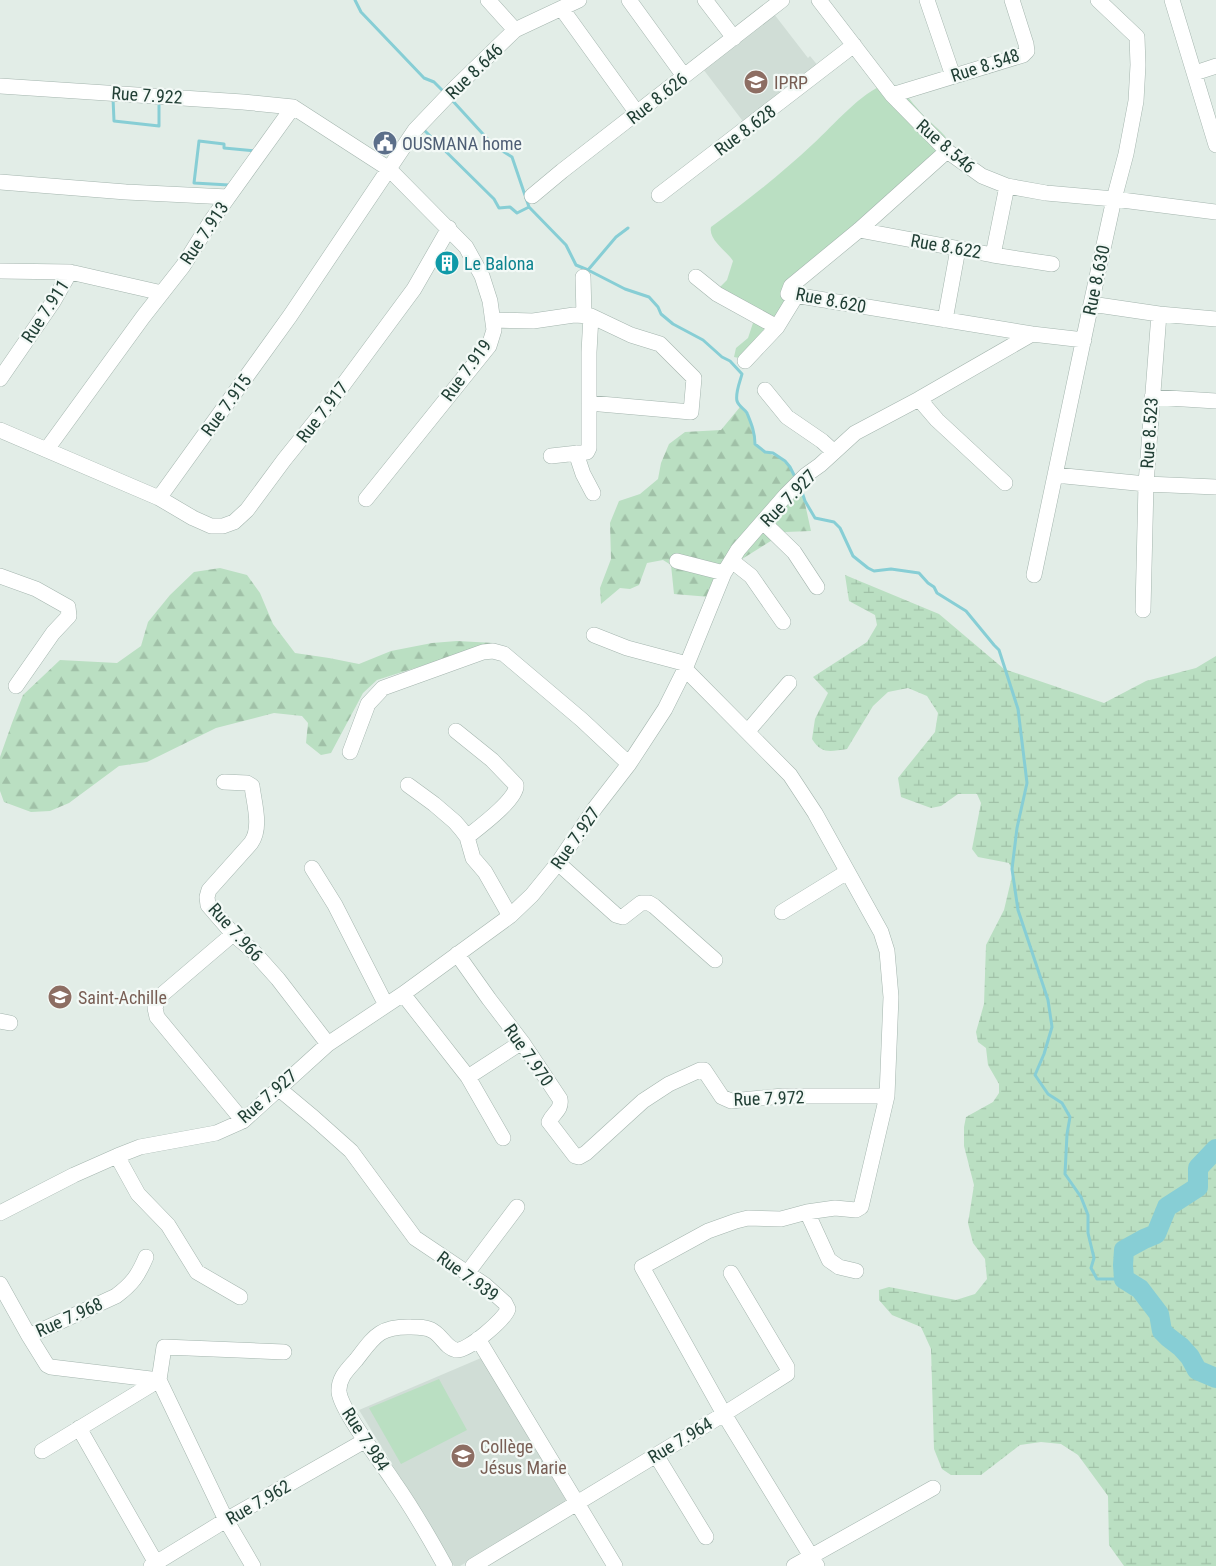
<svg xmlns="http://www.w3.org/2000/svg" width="1216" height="1566" viewBox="0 0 1216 1566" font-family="'Roboto Condensed',sans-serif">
<defs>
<pattern id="forest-firs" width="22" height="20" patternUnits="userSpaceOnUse" patternTransform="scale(1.25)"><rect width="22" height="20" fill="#badfc2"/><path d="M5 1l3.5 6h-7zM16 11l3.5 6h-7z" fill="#a0c0a7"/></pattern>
<pattern id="wetland-marsh" width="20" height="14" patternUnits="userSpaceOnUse" patternTransform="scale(1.25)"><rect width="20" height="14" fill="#badfc2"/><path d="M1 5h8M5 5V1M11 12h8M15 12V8" fill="none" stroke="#a0c0a7"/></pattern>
</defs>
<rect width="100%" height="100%" fill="#e2ede7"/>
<!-- built -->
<path fill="#d0ddd6" d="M774,14l34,44 2,-2 9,11 -74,57 -42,-55z
M481,1358l86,144 -107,64h-6l-95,-156z"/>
<!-- grass -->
<path fill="#badfc2" d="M887,83c15,2 21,15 30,25 8,10 19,18 28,28l2,4 -4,14 -123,107 -76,98 -10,-2 2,-9 12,-10 6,-18 -35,-28 1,-5 7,-7 6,-19c-6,-10 -25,-21 -22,-34 36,-26 70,-53 102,-83 22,-20 46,-50 74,-61z
M439,1379l28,51 -66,34 -32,-56z"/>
<!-- forest -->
<path fill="url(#forest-firs)" d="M740,407c10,8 15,24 15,37l10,8 13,5 12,10 12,23 9,41 -26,1 -43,27 -32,38 -36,-3 -3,-29 -8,-5 -16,3 -8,22 -9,4 -10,-1 -19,16 -1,-16 11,-29 -1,-36 9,-22 21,-7 18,-15 3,-16 8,-19 16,-12 36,-2z
M220,568l27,7 13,18 13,31 22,29 34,5 30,6 32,-13 41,-8 25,-2 37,2 -117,37 -14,13 -32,60 -10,2 -15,-12 2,-20 -6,-7 -28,-3 -58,15 -69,34 -28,4 -50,37 -19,8 -19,1 -27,-10 -4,-11v-34l12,-34 11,-28 37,-35 57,3 24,-17 7,-24 22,-27 24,-23z"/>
<!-- wetland -->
<path fill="url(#wetland-marsh)" d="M845,575l94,39 65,55 100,34 42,-22 50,-13 20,-12v910h-92l-15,-21 -1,-49 -30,-41 -17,-11 -20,-2 -21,3 -39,30h-30l-9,-6 -8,-20 -3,-100 -10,-22 -29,-12 -13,-15v-10l10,-3 67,13 19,-6 12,-15 -2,-20 -12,-16 -5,-20 6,-38 -10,-39v-19l2,-10 27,-15 6,-9v-9l-11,-19 -2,-17 -8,-6 -2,-10 8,-28 2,-59 18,-35 9,-38 -4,-9 -31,-6 -6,-8 9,-46 -4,-9h-19l-17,12 -10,2 -30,-11 -3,-19 37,-46 3,-19 -11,-17 -19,-8 -20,4 -15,14 -26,43c-16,2 -25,6 -35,-10l3,-20 13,-26 -15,-16 54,-35 10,-17 -2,-10 -26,-14z"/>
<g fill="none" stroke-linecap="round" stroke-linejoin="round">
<!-- stream -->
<path stroke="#87ced5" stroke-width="3" d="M355,0l6,12 63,66 10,4 11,11
M113,98l46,3v25l-45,-5z
M451,99l42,46 19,12 17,50 37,38 10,20 12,5 37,19 24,8 9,10 3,7 12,10 30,16 19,17 8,4 12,13c-2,8 -7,19 -5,27 2,6 8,8 10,12 4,10 8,19 8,31l10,8 8,1 12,8 5,6 6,12
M423,129l71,70 5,9 11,-1 7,6 12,-6
M199,141l25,3v4l32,3 -6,9 -21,25 -35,-2z
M588,270l28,-33 12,-9
M800,486l5,15 10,17 19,4 6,6 13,28 15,12 6,3 17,-2 28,4 9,10 6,4 3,6 29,18 28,34 5,5 19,59 9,74 -10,45 -5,41 6,41 30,90 4,27 -8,27 -9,21 13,19 14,9 8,14 -3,17 -2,40 16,23 7,18v18l6,25 -3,10 6,11h27"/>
<!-- river -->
<path stroke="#87ced5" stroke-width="20" d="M1216,1149l-18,19v19l-31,20 -11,27 -12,5 -20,11 -1,15 1,14 16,10 19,25 3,17 6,6 13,10 9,10 7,13 19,8"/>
<defs>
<path id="minor" d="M488,0l27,30
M629,0l55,76
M705,0l29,38
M819,0l73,95 55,56 35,25 25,10 39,7 68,6 102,13
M927,0l26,76
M1172,0l44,145
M562,9l75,104
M1195,73l21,-7
M0,86l243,16 50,5
M892,95l131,-40 4,-4 -1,-7 -14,-44
M947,151l-88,79 -68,56 -3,8 244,40 52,6
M0,182l126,10 102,5
M659,195l195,-150
M532,196l30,-25 220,-171
M859,230l134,25 14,-69
M993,255l59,9
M0,271l70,1
M583,277l1,39
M696,277l21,17 60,33
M1091,304l68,10
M493,320l40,1 41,-6 17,1 40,19 29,9 34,34 -3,34 -102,-9
M945,320l13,-71
M745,361l32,-34 19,-31
M0,379l53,-77 17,-30 92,21
M765,390l22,27 35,24 12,11
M1152,397l64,4
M919,399l18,21 68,63
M0,430l159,68 131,-182 125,-186 41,-43 59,-57 64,-30
M47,449l96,-132 40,-51 28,-45 82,-114 96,62 77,78 16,29 8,25 4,29 -5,16 -123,153
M576,453l7,21 10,19
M551,456l36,-4 2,-4v-96l2,-36
M1055,475l91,9 70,3
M159,498l34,20 18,8h12l11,-4 13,-12 37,-50 45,-56 85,-115 35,-61
M763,522l31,30 23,35
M677,561l47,12
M732,561l19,15 32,46
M1034,575l57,-271 23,-105 12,-45 10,-53 2,-36 -1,-28 -39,-37
M0,576l36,13 32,18 1,9 -16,17 -37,53
M1143,610l3,-126 13,-170 57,5
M594,635l33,13 60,16
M685,669l105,106 25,38 66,119 6,19 4,46 -4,99 -26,111 -5,3 -21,-2 -28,4 -26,7 -33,-1 -12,3 -28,10 -66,36 82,147 93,152
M456,731l36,29 24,25c3,13 -39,44 -49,52
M748,731l41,-48
M350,752l18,-48 15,-16 100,-36 10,-1 11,3 78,66 47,44
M224,782l23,1 5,3c2,17 10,42 -1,57l-42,47 -2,7 1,8 25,29 20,17 25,28 50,65
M408,785l26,19 21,18 6,7 6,8 6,21 12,14 25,44
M558,863l58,52 7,2 18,-14h8l5,3 61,54
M312,868l23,37 51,100
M782,912l65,-40
M233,934l-75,64 -3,10 2,9 86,104
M457,954l32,45 33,43 38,57c2,11 -7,14 -11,23l26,34 4,1 7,-4 57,-52 26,-17 31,-14h4l18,27 9,4 52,-5h104
M403,994l65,83 35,61
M0,1021l10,2
M468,1077l54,-35
M278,1088l36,30 37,33 64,87 70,47 20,18 3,6c-3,10 -41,43 -52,41 -10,-2 -14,-14 -23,-19 -6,-4 -15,-4 -22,-4 -32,-1 -37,10 -55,33 -8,9 -18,18 -17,32 2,19 43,71 55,90 19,27 35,55 51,84
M117,1156l21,38 30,31 29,47 43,25
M807,1212l22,48 10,7 17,4
M0,1213l74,-38 43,-19 23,-9 76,-14 27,-12 85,-77 75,-50 107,-78 22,-21 26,-32 37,-55 34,-44 36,-55 20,-40 39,-96 14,-23 48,-55 20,-20 14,-10 35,-32 64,-34 113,-65
M468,1272l49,-65
M0,1284l29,52 87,-40c16,-12 22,-20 30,-39
M29,1336l18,29 4,2 108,13
M478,1339l137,227
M79,1428l77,135
M42,1451l117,-71
M656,1455l50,82
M151,1566l75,-46 140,-80
M253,1566l-27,-46 -67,-140 5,-33 120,5
M473,1566l251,-152 63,-40v-7l-56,-94
M794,1566l139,-78"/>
</defs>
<!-- minor casing -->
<use href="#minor" stroke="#a4b5ae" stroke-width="16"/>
<!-- minor -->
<use href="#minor" stroke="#fff" stroke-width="15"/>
</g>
<!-- icons -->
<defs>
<symbol id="school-disc" viewBox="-11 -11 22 22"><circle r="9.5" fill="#8d6e63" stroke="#f3f9f6"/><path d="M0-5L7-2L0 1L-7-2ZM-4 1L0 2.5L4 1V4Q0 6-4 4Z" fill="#fff"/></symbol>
<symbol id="civic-disc" viewBox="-11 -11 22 22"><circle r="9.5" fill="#5c6f8a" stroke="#f3f9f6"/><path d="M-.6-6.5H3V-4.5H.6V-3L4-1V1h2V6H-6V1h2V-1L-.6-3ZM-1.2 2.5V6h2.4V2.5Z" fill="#fff"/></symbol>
<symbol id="building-disc" viewBox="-11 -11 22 22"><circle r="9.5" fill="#0f9aa8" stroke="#f3f9f6"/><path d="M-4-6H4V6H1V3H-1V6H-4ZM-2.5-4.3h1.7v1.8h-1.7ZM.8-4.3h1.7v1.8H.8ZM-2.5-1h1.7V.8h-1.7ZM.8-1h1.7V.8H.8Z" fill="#fff"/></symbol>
</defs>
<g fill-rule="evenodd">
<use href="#school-disc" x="742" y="68" width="28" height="28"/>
<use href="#civic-disc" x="371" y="129" width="28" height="28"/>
<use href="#building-disc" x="433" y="249" width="28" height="28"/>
<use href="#school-disc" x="46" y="983" width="28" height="28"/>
<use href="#school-disc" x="449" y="1442" width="28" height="28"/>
</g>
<g text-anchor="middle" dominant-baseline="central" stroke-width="4.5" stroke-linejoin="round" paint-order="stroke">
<!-- street labels -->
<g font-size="18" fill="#213f35" stroke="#f3f9f6">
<text transform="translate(985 65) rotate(-18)">Rue 8.548</text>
<text transform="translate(474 71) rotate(-44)">Rue 8.646</text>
<text transform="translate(147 95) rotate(4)">Rue 7.922</text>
<text transform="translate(657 98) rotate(-38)">Rue 8.626</text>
<text transform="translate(745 130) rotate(-37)">Rue 8.628</text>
<text transform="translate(946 146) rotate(41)">Rue 8.546</text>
<text transform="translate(204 233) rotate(-56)">Rue 7.913</text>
<text transform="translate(946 246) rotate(10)">Rue 8.622</text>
<text transform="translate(1096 280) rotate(-78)">Rue 8.630</text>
<text transform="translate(831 300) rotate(11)">Rue 8.620</text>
<text transform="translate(45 311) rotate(-57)">Rue 7.911</text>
<text transform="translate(466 370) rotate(-54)">Rue 7.919</text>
<text transform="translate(226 405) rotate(-54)">Rue 7.915</text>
<text transform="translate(322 412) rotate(-52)">Rue 7.917</text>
<text transform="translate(1149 433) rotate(-86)">Rue 8.523</text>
<text transform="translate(788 498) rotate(-46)">Rue 7.927</text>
<text transform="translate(575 838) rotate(-55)">Rue 7.927</text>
<text transform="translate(236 932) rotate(48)">Rue 7.966</text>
<text transform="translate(529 1055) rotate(55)">Rue 7.970</text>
<text transform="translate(267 1096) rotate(-41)">Rue 7.927</text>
<text transform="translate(769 1098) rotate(-2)">Rue 7.972</text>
<text transform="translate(468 1276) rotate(36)">Rue 7.939</text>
<text transform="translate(69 1317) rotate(-24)">Rue 7.968</text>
<text transform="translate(366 1439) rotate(57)">Rue 7.984</text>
<text transform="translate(680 1440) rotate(-31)">Rue 7.964</text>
<text transform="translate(258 1502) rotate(-30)">Rue 7.962</text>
</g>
<!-- education labels -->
<g font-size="18" fill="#785e54" stroke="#f3f9f6" text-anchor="start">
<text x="774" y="82">IPRP</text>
<text x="78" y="997">Saint-Achille</text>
<text x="480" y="1446">Collège<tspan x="480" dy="21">Jésus Marie</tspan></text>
</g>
<!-- service labels -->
<g font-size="18" fill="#4e5e75" stroke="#f3f9f6" text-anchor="start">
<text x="402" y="143">OUSMANA home</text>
</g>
<!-- culture labels -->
<g font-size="18" fill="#0d838f" stroke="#f3f9f6" text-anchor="start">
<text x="464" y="263">Le Balona</text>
</g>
</g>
</svg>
